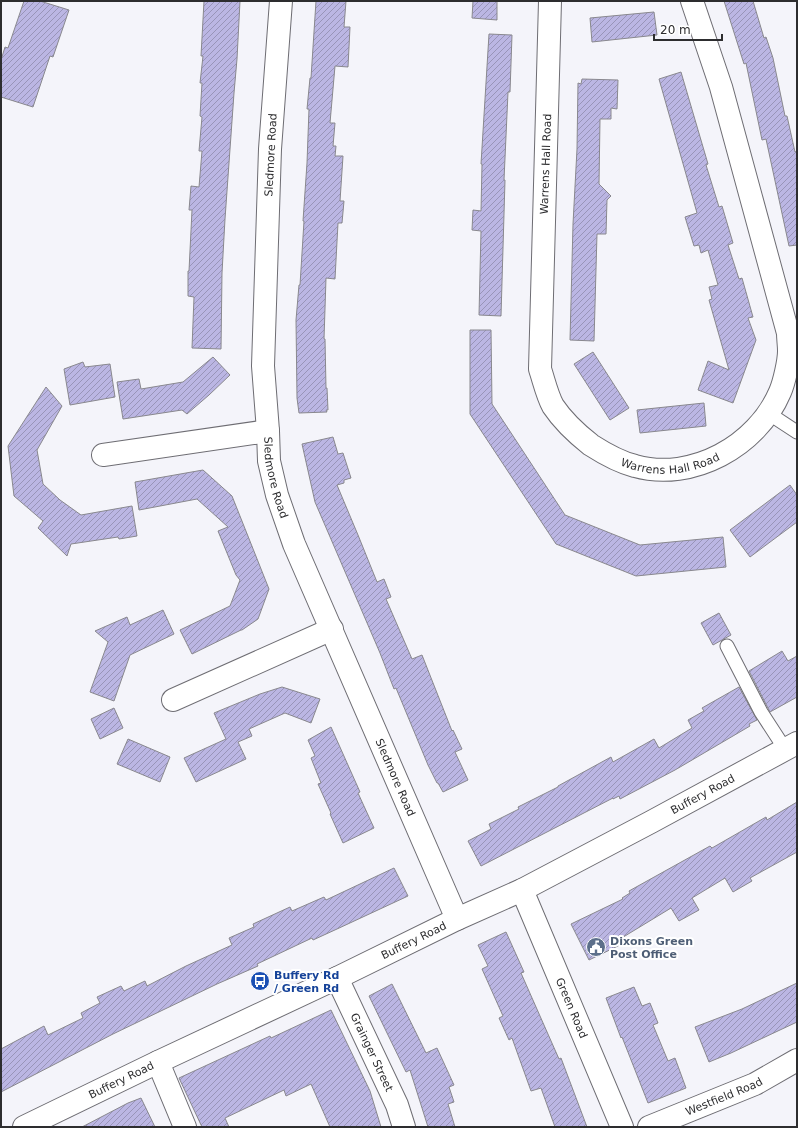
<svg xmlns="http://www.w3.org/2000/svg" width="798" height="1128" viewBox="0 0 798 1128" font-family="'DejaVu Sans',sans-serif">
<defs>
<pattern id="building-hatch" width="6" height="6" patternUnits="userSpaceOnUse"><rect width="6" height="6" fill="#bbb6e3"/><path d="M-1 1l2-2M0 6l6-6M5 7l2-2" fill="none" stroke="#9894b8"/></pattern>
</defs>
<rect width="100%" height="100%" fill="#f4f4fa"/>
<!-- building -->
<path fill="url(#building-hatch)" stroke="#89888e" d="M24,1h16l29,9 -16,47 -3,-1 -17,51 -32,-10v-37l4,-13 3,1z
M204,1h36l-3,58 -3,34 -9,126 -3,54 -1,76 -29,-1 2,-51 -6,-1v-25h1l3,-61h-3l2,-24 8,1 3,-36h-3l3,-34 -2,-1 2,-33h-2l3,-27h-2z
M316,1h30l-2,26h6l-2,40 -13,-1 -5,57h5l-2,23h3l-1,10h8l-3,45h4l-2,22h-4l-3,56 -9,-1 -2,61h1l1,49h1l1,22h-2l1,2 -28,1 -2,-15 -1,-78 3,-35h1l4,-64h-1l4,-58 2,-54h-2l3,-31h1z
M473,1h24v19l-25,-2z
M724,1h29l11,37 2,-1 7,21 12,58h2l8,36 2,-1v94l-8,1 -23,-107 -4,1 -16,-77 -2,1z
M654,12l3,23 -65,7 -2,-24z
M489,34l23,1 -2,57h-2l-4,88h1l-4,136 -22,-1 2,-84 -9,-1 1,-20 8,1 1,-47h-1z
M681,72l27,92 -2,1 13,42 3,-1 11,37 -5,2 11,34 3,-1 11,39 -5,1 8,22 -23,63 -35,-13 10,-29 21,9 -20,-70 3,-1 -3,-12 9,-2 -10,-35 -7,3 -2,-8 -5,1 -9,-29 12,-4 -38,-134z
M582,79l36,1 -1,29 -6,-1v11h-11l-1,65 12,12 -4,4 -1,34h-9l-3,107 -24,-1 3,-116 4,-75 1,-66 3,1z
M470,330h21l1,74 73,111 75,30 83,-8 3,30 -90,9 -80,-32 -86,-130z
M593,352l36,56 -19,12 -36,-56z
M213,357l17,18 -21,20 -22,19 -5,-4 -59,9 -6,-37 22,-3 2,10 42,-7z
M83,362l2,5 25,-3 5,33 -45,8 -6,-36z
M46,387l16,19 -25,44 6,34 17,16 21,15 51,-9 5,30 -18,3 -1,-2 -47,7 -4,12 -29,-28 5,-7 -29,-25 -6,-50z
M704,403l2,23 -66,7 -3,-23z
M333,437l5,17 5,-1 8,25 -7,2v3l-7,2 21,50 19,47 7,-3 7,18 -5,2 26,60 10,-4 30,76 1,-1 9,19 -7,3 13,28 -25,12 -5,-9h-1l-9,-18 -32,-77 -2,1 -14,-36 -65,-151 -13,-58z
M203,470l29,26 37,93 -11,30 -16,11h-1l-49,24 -12,-24 50,-24 10,-26 -4,-5 -18,-44 10,-4 -31,-28 -58,11 -4,-28z
M790,485l7,10v27l-47,35 -20,-27z
M163,610l11,24 -44,21 -16,46 -24,-9 18,-50 -13,-11 32,-14 3,8z
M719,613l12,22 -18,10 -12,-22z
M782,651l6,10 9,-5v41l-27,15 -21,-41z
M282,687l38,12 -9,24 -26,-10 -36,16 3,7 -14,6 8,17 -50,23 -12,-24 42,-19 -12,-26 46,-19z
M739,687l18,33 -8,4 1,2 -75,44 -55,29 -1,-3 -6,3v-1l-132,68 -13,-25 23,-12 -2,-5 30,-15 -1,-2 40,-20v-1l53,-29 2,5 41,-23 5,9 33,-20 -4,-8 16,-9 -2,-3z
M114,708l9,20 -23,11 -9,-20z
M331,727l29,65 -2,1 16,35 -31,15 -13,-29 1,-1 -13,-29 3,-1 -10,-25 4,-2 -7,-16z
M128,739l42,18 -10,25 -43,-18z
M797,802v50l-47,26 2,3 -19,11 -8,-14 -33,20 7,12 -20,11 -8,-13 -51,31 2,5 -33,16 -18,-36 52,-25 -1,-1 8,-5 -1,-2 81,-45 2,2 54,-31 1,3z
M394,868l14,28 -71,33 -24,11 -1,-2 -55,26 1,2 -41,18 -104,50 -112,58v-43l43,-23 4,9 35,-17 -2,-5 19,-10 -3,-6 24,-11 3,5 21,-10 2,5 39,-20 46,-21 -3,-7 25,-11 -1,-3 37,-17 2,4 32,-14 2,3z
M506,932l18,40 -3,1 38,86 2,-1 26,69h-32l-14,-39 -10,3 -19,-53 -3,2 -10,-22 4,-2 -21,-47 6,-3 -10,-21z
M797,983v39l-66,31 -22,9 -14,-35 47,-18z
M392,984l34,69 11,-5 17,37 -5,2 5,15 -6,2 7,23h-27l-18,-57 -4,2 -37,-76z
M634,987l8,19 8,-3 8,20 -5,2 15,36 7,-3 11,30 -38,15 -26,-66 -1,1 -15,-40z
M331,1010l39,81 11,36h-51l-19,-43 -25,12 -2,-6 -59,28 4,9h-27l-23,-49 91,-42 1,2z
M141,1098l14,29h-73l46,-24z"/>
<g fill="none" stroke-linecap="round" stroke-linejoin="round">
<defs>
<path id="service" d="M768,413l29,19
M727,646l34,66 24,37"/>
<g id="minor">
<path id="s1" d="M281,1l-11,148 -7,217 5,65 1,30 8,34 17,49 163,375"/>
<path id="s2" d="M550,1l-10,368c4,12 7,26 13,37 10,15 24,28 38,39 14,9 28,17 44,21 57,16 122,-20 145,-74 4,-9 9,-31 9,-41 0,-6 -1,-12 -1,-18l-67,-246 -29,-86"/>
<path d="M103,455l165,-24"/>
<path d="M173,700l159,-71"/>
<path id="s3" d="M522,890l100,237"/>
<path id="s4" d="M337,978l60,127 7,22"/>
<path d="M158,1062l27,65"/>
<path id="s5" d="M649,1127l106,-43 42,-24"/>
</g>
<g id="tertiary">
<path id="s6" d="M24,1127l134,-65 179,-84 120,-59 65,-29 129,-68 146,-79"/>
</g>
</defs>
<!-- service casing -->
<use href="#service" stroke="#6e6d73" stroke-width="15"/>
<!-- minor casing -->
<use href="#minor" stroke="#6e6d73" stroke-width="24"/>
<!-- tertiary casing -->
<use href="#tertiary" stroke="#6e6d73" stroke-width="24"/>
<!-- service -->
<use href="#service" stroke="#fff" stroke-width="13"/>
<!-- minor -->
<use href="#minor" stroke="#fff" stroke-width="22"/>
<!-- tertiary -->
<use href="#tertiary" stroke="#fff" stroke-width="22"/>
</g>
<!-- icons -->
<defs>
<symbol id="civic-disc" viewBox="-11 -11 22 22"><circle r="9.5" fill="#5c6f8a" stroke="#fff"/><path d="M-.6-6.5H3V-4.5H.6V-3L4-1V1h2V6H-6V1h2V-1L-.6-3ZM-1.2 2.5V6h2.4V2.5Z" fill="#fff"/></symbol>
<symbol id="bus-disc" viewBox="-11 -11 22 22"><circle r="9.5" fill="#1a4fb4" stroke="#fff"/><path d="M-5-6H5V4H4V6H2V4H-2V6H-4V4H-5ZM-3.5-4V0h7V-4ZM-3.5 1.2v1.5H-2V1.2ZM2 1.2v1.5H3.5V1.2Z" fill="#fff"/></symbol>
</defs>
<g fill-rule="evenodd">
<use href="#civic-disc" x="585" y="936" width="22" height="22"/>
<use href="#bus-disc" x="249" y="970" width="22" height="22"/>
</g>
<g text-anchor="middle" dominant-baseline="central" stroke-width="4" stroke-linejoin="round" paint-order="stroke">
<!-- street labels -->
<g font-size="11" fill="#2d2d2f" stroke="#fff">
<text transform="translate(271 155) rotate(-87)">Sledmore Road</text>
<text transform="translate(546 164) rotate(-88)">Warrens Hall Road</text>
<text stroke="none"><textPath href="#s2" startOffset="547">Warrens Hall Road</textPath></text>
<text stroke="none"><textPath href="#s1" startOffset="478">Sledmore Road</textPath></text>
<text stroke="none"><textPath href="#s1" startOffset="802">Sledmore Road</textPath></text>
<text stroke="none"><textPath href="#s6" startOffset="756">Buffery Road</textPath></text>
<text stroke="none"><textPath href="#s6" startOffset="432">Buffery Road</textPath></text>
<text stroke="none"><textPath href="#s3" startOffset="128">Green Road</textPath></text>
<text stroke="none"><textPath href="#s4" startOffset="82">Grainger Street</textPath></text>
<text stroke="none"><textPath href="#s6" startOffset="108">Buffery Road</textPath></text>
<text stroke="none"><textPath href="#s5" startOffset="81">Westfield Road</textPath></text>
</g>
<!-- service labels -->
<g font-size="11" font-weight="bold" fill="#4e5e75" stroke="#fff" text-anchor="start">
<text x="610" y="941">Dixons Green<tspan x="610" dy="13">Post Office</tspan></text>
</g>
<!-- transit labels -->
<g font-size="11" font-weight="bold" fill="#164399" stroke="#fff" text-anchor="start">
<text x="274" y="975">Buffery Rd<tspan x="274" dy="13">/ Green Rd</tspan></text>
</g>
</g>
<!-- border -->
<rect width="798" height="1128" fill="none" stroke="#2d2d2f" stroke-width="4"/>
<!-- scale -->
<path d="M654 34v6h68v-6" fill="none" stroke="#2d2d2f" stroke-width="2"/>
<text x="660" y="34" font-size="12" fill="#2d2d2f" stroke="#ffffff" stroke-width="3" paint-order="stroke">20 m</text>
</svg>
